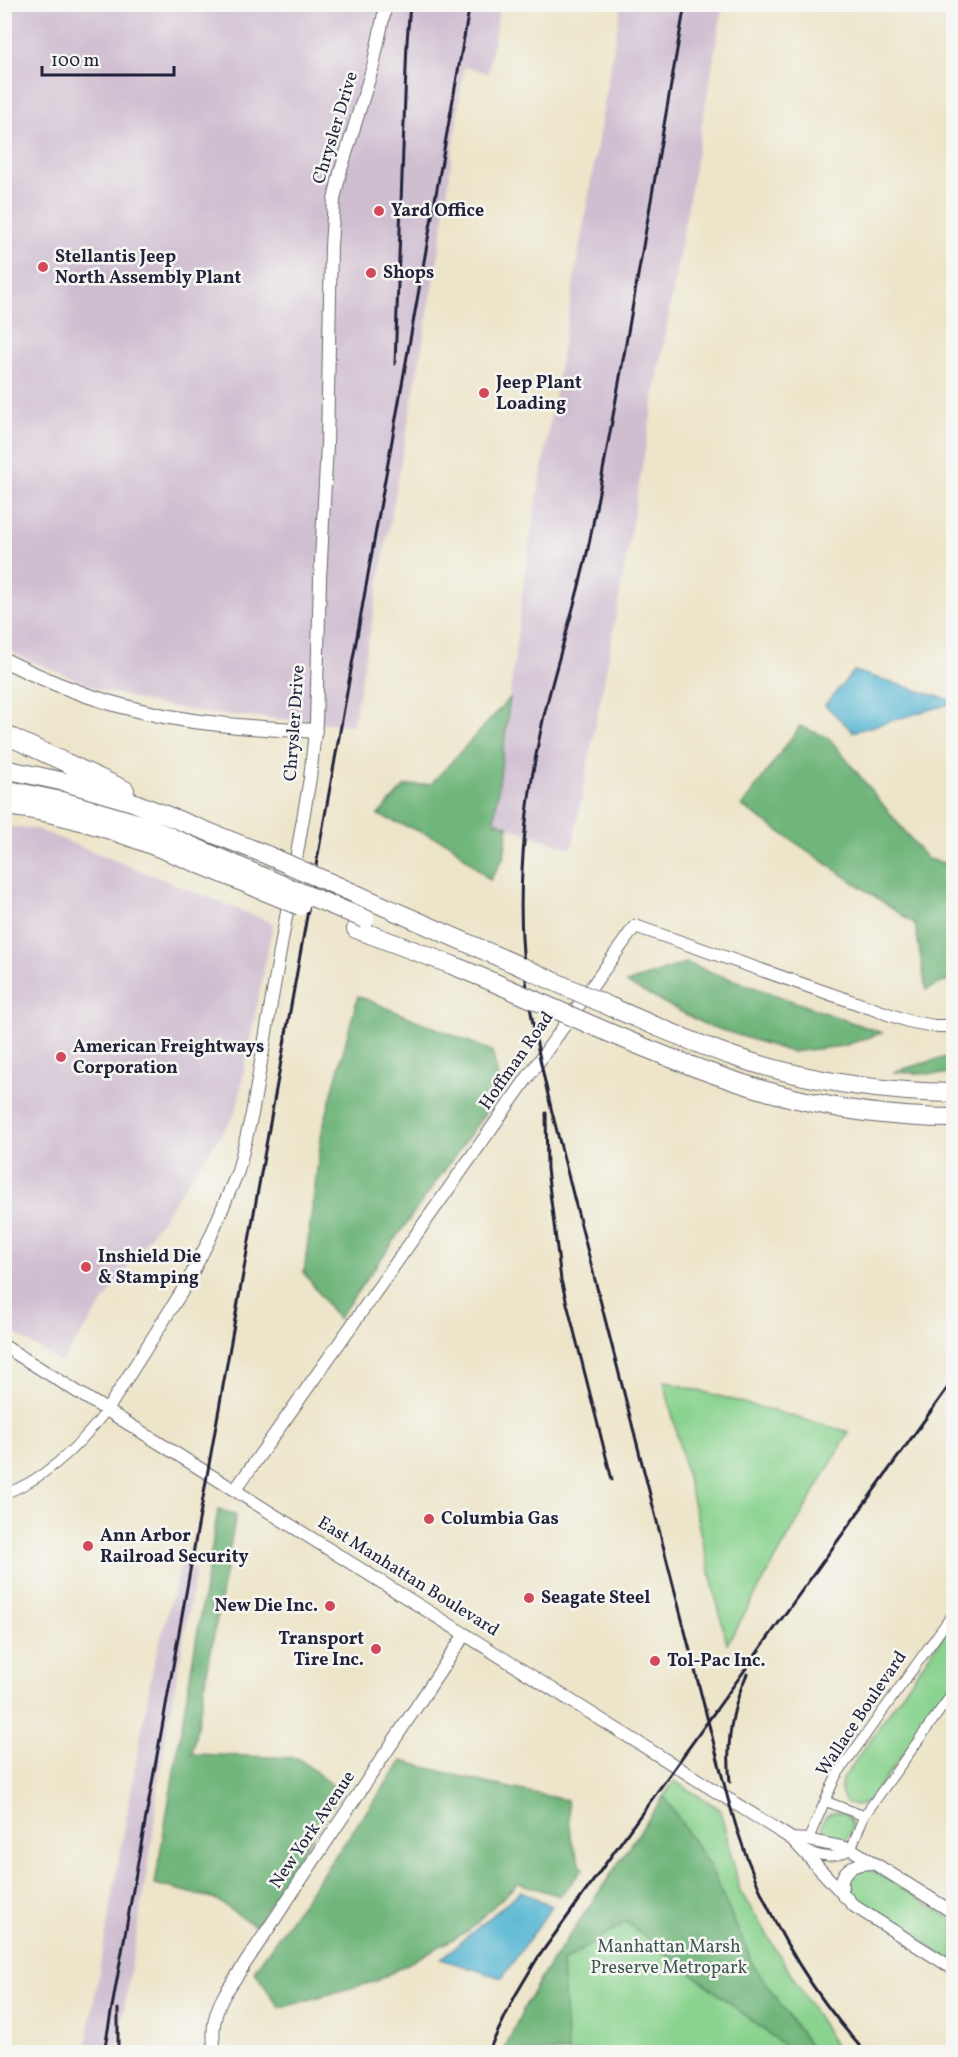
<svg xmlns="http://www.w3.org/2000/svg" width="958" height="2057" viewBox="0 0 958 2057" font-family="Vollkorn,serif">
<rect width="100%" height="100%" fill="#f6f6f2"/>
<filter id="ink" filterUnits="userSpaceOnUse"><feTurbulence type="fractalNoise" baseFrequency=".0167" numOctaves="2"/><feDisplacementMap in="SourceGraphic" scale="12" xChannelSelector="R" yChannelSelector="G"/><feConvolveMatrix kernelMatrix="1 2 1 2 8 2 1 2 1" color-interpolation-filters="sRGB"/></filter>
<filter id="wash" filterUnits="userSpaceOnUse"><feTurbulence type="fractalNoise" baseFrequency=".008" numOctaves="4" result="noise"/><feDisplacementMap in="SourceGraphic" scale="24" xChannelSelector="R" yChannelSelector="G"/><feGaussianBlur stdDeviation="1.35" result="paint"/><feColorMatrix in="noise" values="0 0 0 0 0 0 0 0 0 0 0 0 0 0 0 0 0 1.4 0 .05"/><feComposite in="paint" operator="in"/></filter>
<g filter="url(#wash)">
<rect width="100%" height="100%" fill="#ede5c9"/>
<!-- industrial -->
<path fill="#cfbdd0" d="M4,5h496l-12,68 -24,-6 -25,187 -86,471 -148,-12 -55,-10 -51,-14 -76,-31 -18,-10z
M621,5h102l-110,628 -41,216 -78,-27 33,-265z
M5,826l31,3 237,94 -37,190 -175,250 -56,-36z
M181,1563l15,7 -37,206 -6,59 -36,217h-32l68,-386z"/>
<!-- green -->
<path fill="#8ad38f" stroke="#567a65" stroke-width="1.5" d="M664,1381l185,51 -122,212z
M953,1621v63l-78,110c-4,3 -7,8 -12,10 -16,7 -25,-10 -21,-24z
M674,1781l46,28 20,82 99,161h-336l22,-46 20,-34z
M822 1827a15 15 0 1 1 30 0a15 15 0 1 1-30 0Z
M865,1867l6,2 82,51v42l-104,-67 -3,-7 2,-13z"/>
<!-- forest -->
<path fill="#6fb57a" stroke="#486c5a" stroke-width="1.5" d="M510,698l-16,123 14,5 -4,31 -14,23 -41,-37 -71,-28 27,-29 26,-2z
M800,726l29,12 98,121 26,6v113l-27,12 -11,-66 -173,-118z
M686,963l196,70 -39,13 -52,6 -85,-27 -80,-42z
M358,996l134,55 9,40 -163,228 -34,-46 18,-142z
M953,1055v20l-60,-3z
M218,1510l18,4 -44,240 106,4 43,34 -86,134 -40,-27 -60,-15z
M402,1761l84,22 81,17 5,43 11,26 -23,27 -42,-13 -50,48 -92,50 -96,27 -26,-37z
M664,1796l45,69 46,103 59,84h-22l-166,-130 -64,40 6,90h-65l22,-46 20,-34z"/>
<!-- water -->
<path fill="#53b5d2" stroke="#3a6c86" stroke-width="1.5" d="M854,671l99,30v2l-100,29 -28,-27z
M521,1891l31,15 -50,72 -61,-19z"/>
</g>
<g filter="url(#ink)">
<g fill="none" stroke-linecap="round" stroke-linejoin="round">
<defs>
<path id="minor" d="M4,1494c42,-15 76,-49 103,-84
M825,1801l39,15
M808,1840l28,-64 118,-164
M803,1849c18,8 31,11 48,0l13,-33 90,-125"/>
<path id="tertiary" d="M4,1346l788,493 62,67 100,63
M107,1410l79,-125 24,-47 28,-67 14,-57 58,-336 6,-56 4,-142 7,-135 4,-199 3,-46 6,-27 33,-107 13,-62
M235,1490l400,-564 273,95 26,5h20
M792,1839l16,1 43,9 103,64
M843,1895c-6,-24 9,-32 30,-32
M215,2052c-4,-22 -1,-40 11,-60l239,-358"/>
<path id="secondary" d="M4,660c67,34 140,57 215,64 32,4 64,5 96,7"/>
<path id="motorway" d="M4,734l121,56
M4,769l61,13 65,19 137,54
M4,789l57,12 82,24 111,48
M4,806c84,8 171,48 248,80
M358,895l164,72
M356,929l96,36 41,17
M611,1007c42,18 84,37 127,51 70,23 142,34 216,35
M596,1027c119,52 226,91 358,91"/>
</defs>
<!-- minor casing -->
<use href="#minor" stroke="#69666d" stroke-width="11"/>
<!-- tertiary casing -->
<use href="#tertiary" stroke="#69666d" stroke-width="14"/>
<!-- secondary casing -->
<use href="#secondary" stroke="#69666d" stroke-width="16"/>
<!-- motorway casing -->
<use href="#motorway" stroke="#69666d" stroke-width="20"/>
<!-- minor -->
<use href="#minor" stroke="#fff" stroke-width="9"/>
<!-- tertiary -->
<use href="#tertiary" stroke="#fff" stroke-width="12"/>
<!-- secondary -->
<use href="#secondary" stroke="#fff" stroke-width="14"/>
<!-- motorway -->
<use href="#motorway" stroke="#fff" stroke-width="18"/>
<!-- rail -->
<path stroke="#22223b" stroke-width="3" d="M685,4c-31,177 -60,354 -94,530 -12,63 -34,124 -48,186 -18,83 -28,169 -18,253 6,47 16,93 27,139l176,687c26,96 71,180 137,253
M395,364l12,-322 3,-38
M546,1113l1,56 14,111 51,200
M730,1782c-4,-37 2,-75 17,-108
M104,2052l366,-2048
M118,2052v-43
M488,2052l27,-56 22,-37 417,-580"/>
<defs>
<path id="motorway-bridge" d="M267,855l91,40
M254,873l111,46
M252,886l48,20
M522,967l89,40
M493,982l103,45"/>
</defs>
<!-- motorway-bridge casing -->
<use href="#motorway-bridge" stroke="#69666d" stroke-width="20" stroke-linecap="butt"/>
<!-- motorway-bridge -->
<use href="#motorway-bridge" stroke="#fff" stroke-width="18"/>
</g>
</g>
<!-- markers -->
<g fill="#d1495b" stroke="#f6f6f2" stroke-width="2">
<circle cx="379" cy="211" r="6"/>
<circle cx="43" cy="267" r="6"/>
<circle cx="371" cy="273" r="6"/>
<circle cx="484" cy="393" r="6"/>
<circle cx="61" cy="1057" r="6"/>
<circle cx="86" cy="1267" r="6"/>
<circle cx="429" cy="1519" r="6"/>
<circle cx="88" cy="1546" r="6"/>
<circle cx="529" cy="1598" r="6"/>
<circle cx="330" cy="1606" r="6"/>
<circle cx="376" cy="1649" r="6"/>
<circle cx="655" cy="1661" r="6"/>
</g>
<g text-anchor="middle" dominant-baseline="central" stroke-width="5" stroke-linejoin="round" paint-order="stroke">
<!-- street labels -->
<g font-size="18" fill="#22223b" stroke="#f6f6f2">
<text transform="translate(336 128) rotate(-73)">Chrysler Drive</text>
<text transform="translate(295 723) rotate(-86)">Chrysler Drive</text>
<text transform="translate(517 1061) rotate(-55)">Hoffman Road</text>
<text transform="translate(408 1577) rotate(32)">East Manhattan Boulevard</text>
<text transform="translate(862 1714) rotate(-56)">Wallace Boulevard</text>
<text transform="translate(313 1830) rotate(-56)">New York Avenue</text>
</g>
<!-- poi labels -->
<g font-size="18" font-weight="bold" fill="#22223b" stroke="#f6f6f2" text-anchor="start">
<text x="391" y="211">Yard Office</text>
<text x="55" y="257">Stellantis Jeep<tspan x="55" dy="21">North Assembly Plant</tspan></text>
<text x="383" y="273">Shops</text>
<text x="496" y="383">Jeep Plant<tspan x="496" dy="21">Loading</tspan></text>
<text x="73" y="1047">American Freightways<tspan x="73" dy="21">Corporation</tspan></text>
<text x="98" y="1257">Inshield Die<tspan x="98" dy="21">&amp; Stamping</tspan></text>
<text x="441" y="1519">Columbia Gas</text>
<text x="100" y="1536">Ann Arbor<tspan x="100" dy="21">Railroad Security</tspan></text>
<text x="541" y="1598">Seagate Steel</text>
<text x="318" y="1606" text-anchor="end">New Die Inc.</text>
<text x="364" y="1639" text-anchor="end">Transport<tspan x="364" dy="21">Tire Inc.</tspan></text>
<text x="667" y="1661">Tol-Pac Inc.</text>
</g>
<!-- park labels -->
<g font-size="18" fill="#415754" stroke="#f6f6f2">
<text x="669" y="1947">Manhattan Marsh<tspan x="669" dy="21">Preserve Metropark</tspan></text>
</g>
</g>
<!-- margin -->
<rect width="958" height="2057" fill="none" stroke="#f6f6f2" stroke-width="24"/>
<!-- scale -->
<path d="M42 66v9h132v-9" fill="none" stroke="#22223b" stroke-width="3"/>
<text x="51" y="66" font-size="18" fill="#22223b" stroke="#f6f6f2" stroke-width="4.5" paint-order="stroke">100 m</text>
</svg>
